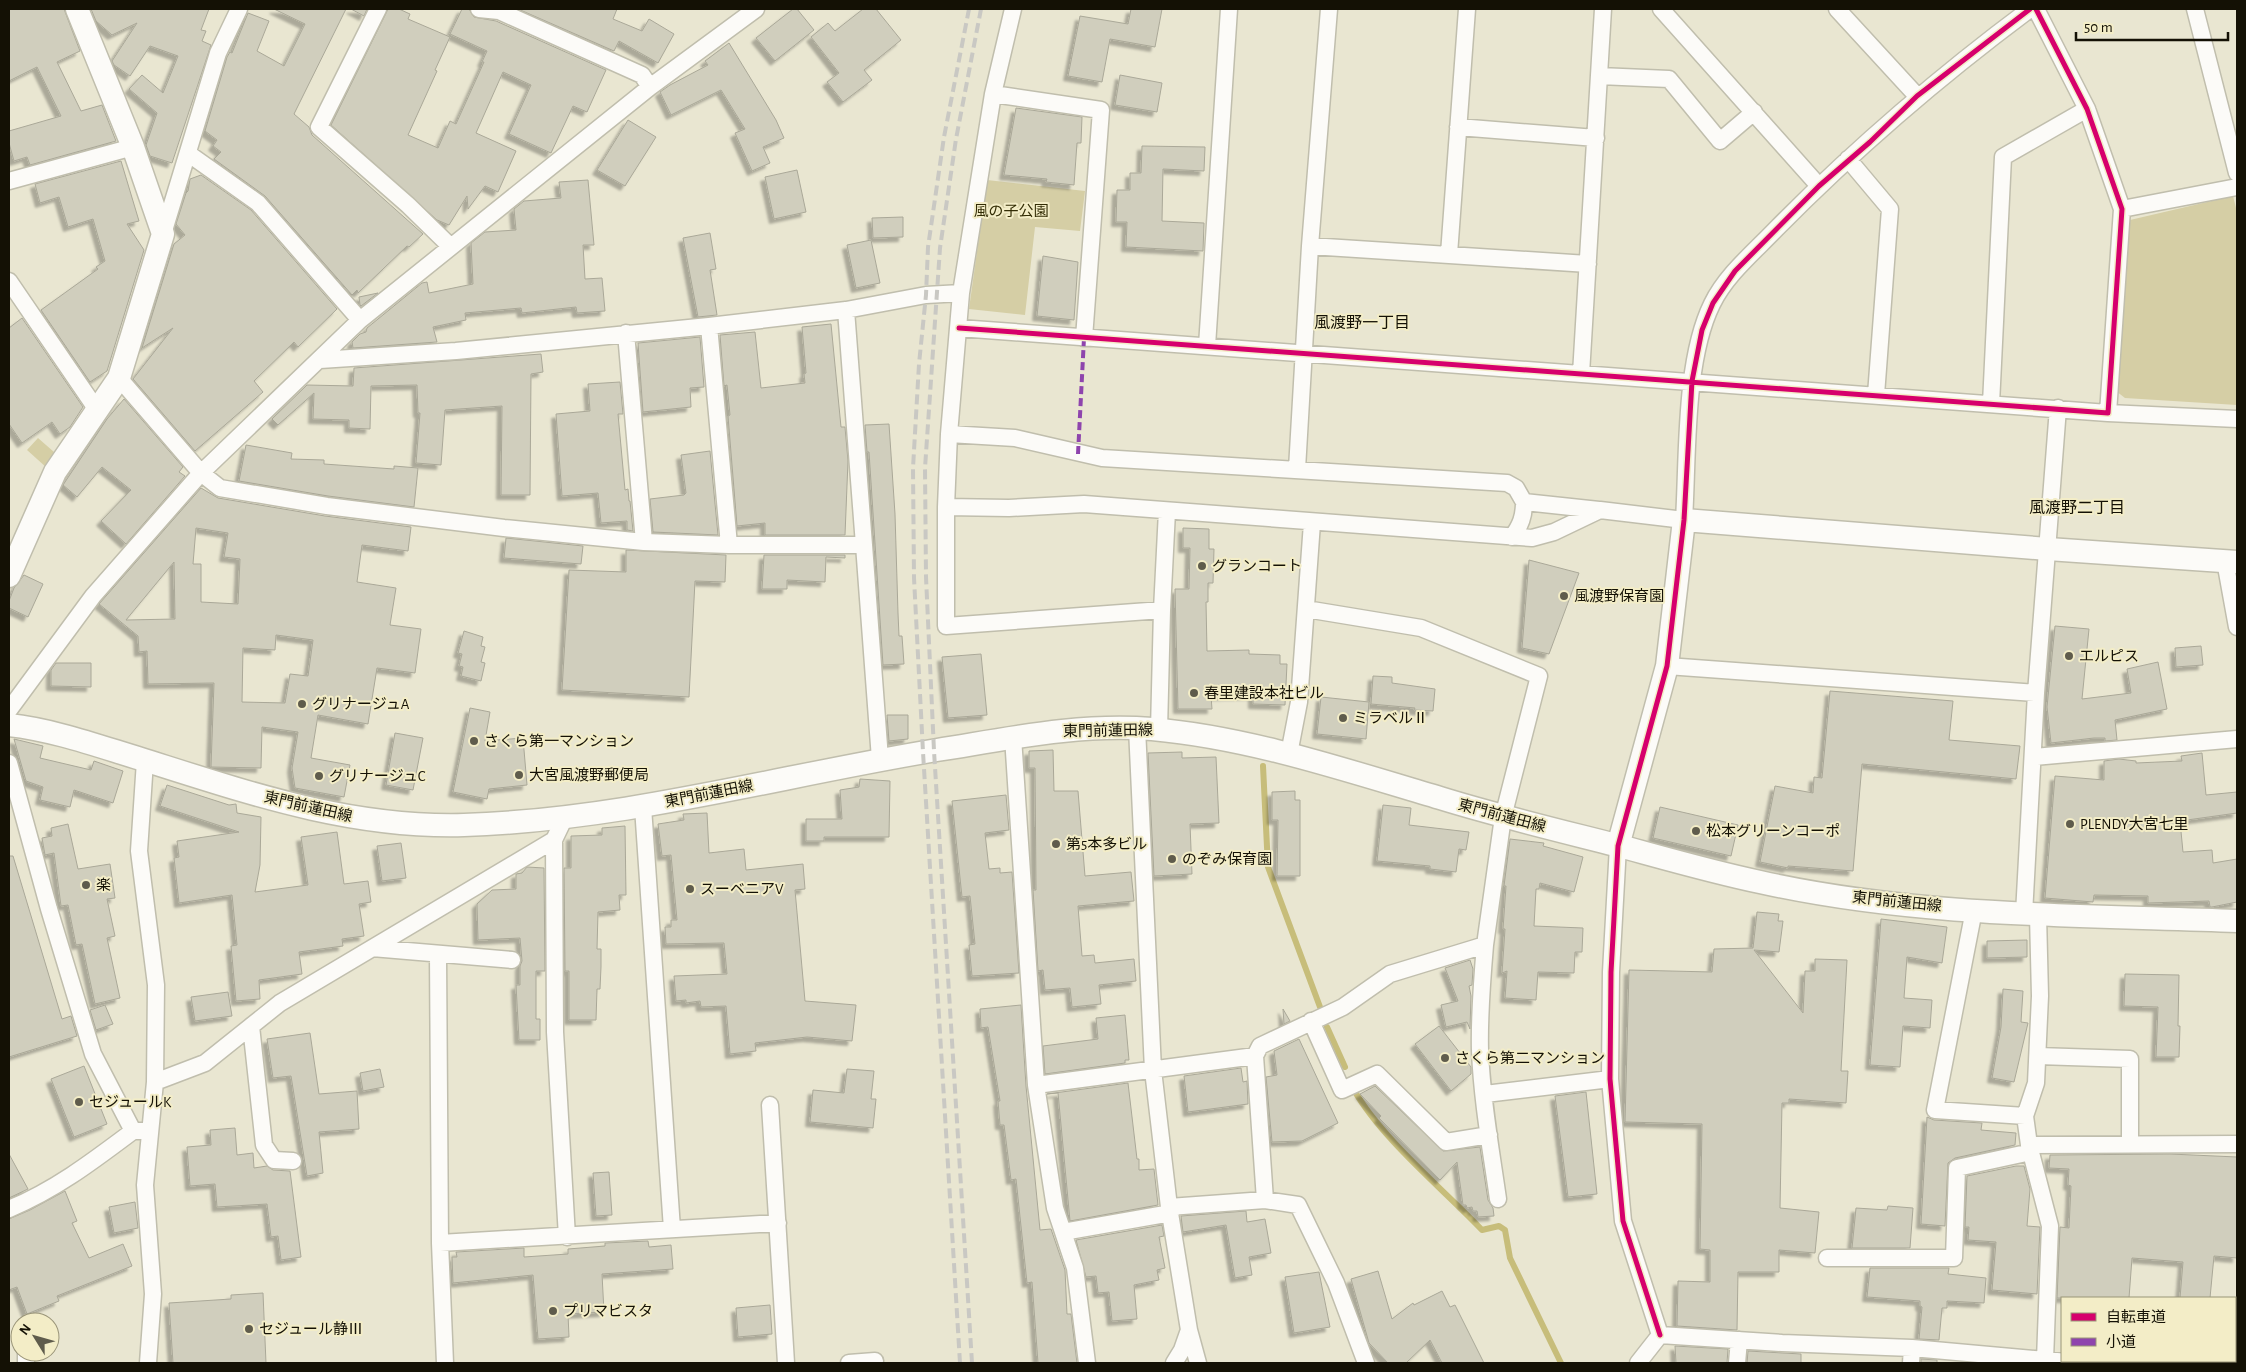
<svg xmlns="http://www.w3.org/2000/svg" width="2246" height="1372" viewBox="0 0 2246 1372" font-family="'Alegreya Sans','Noto Sans JP',sans-serif">
<defs>
<filter id="shadow"><feDropShadow dx="-4.5" dy="4.5" stdDeviation="1" flood-color="#0004"/></filter>
</defs>
<rect width="100%" height="100%" fill="#e9e6d1"/>
<!-- green -->
<path fill="#d5cea5" d="M987,180l98,11 -5,40 -45,-4 -10,88 -56,-6z
M2233,196l4,16v193l-112,-7 -9,-7 14,-171z
M38,438l16,14 -7,16 -20,-18z"/>
<g fill="none" stroke-linecap="round" stroke-linejoin="round">
<!-- stream -->
<path stroke="#c7bd7a" stroke-width="6" d="M1263,766l5,101 52,140
M1327,1027l18,40
M1354,1090c28,49 88,98 128,140l17,-4 6,4 5,28 51,105"/>
</g>
<!-- building -->
<path fill="#d0cebd" stroke="#aaa898" fill-rule="evenodd" filter="url(#shadow)" d="M9,9h55l16,42 -23,11 24,49 21,-6 14,36 -86,24 -3,-8 -13,4 -5,-18v-12l52,-15 -24,-49 -28,14z
M91,9h118l-8,21 5,1 -4,10 9,4 -39,118 -22,-7 -4,-11 11,-32 -28,-24 13,-14 21,18 15,-37 -28,-10 -20,30 -16,-11 -2,-4 25,-38 -25,12 -16,-14z
M274,9h72l-52,105 15,13 3,8 111,99 -14,13 -2,-1 -49,47 -1,-3 -5,5 -87,-99 -51,-37 7,-7 -8,-6 4,-6 -12,-9 22,-74 3,-5 2,1 16,-40 21,8 -12,30 27,15 21,-42z
M351,9h16l-3,7z
M388,9h11l11,5 -2,5 42,18 -15,33 2,1 -29,64 30,13 12,-27 6,3 28,-62h-2l5,-11 -37,-17 12,-25h7l5,8 22,4 110,49 -19,42 -14,-6 -22,47 -42,-19 22,-49 -28,-13 -27,61 40,18 -18,41 -13,-6 -17,23 -1,-13 -18,29 -12,-5 -106,-95z
M518,9h99l-4,10 29,12 7,-12 25,15 -16,29 -39,-22 -5,10z
M793,9h4l17,21 -39,31 -19,-23z
M863,9h13l25,31 -37,30 8,10 -29,22 -16,-20 12,-9 -28,-36 17,-14 7,8z
M1131,9h31l-7,38 -45,-8 -8,43 -34,-6 12,-60 48,8z
M729,43l47,77 8,18 -21,9 7,16 -18,8 -17,-38 10,-4 -24,-39 -50,25 -11,-23 10,-7 38,-20 -3,-4z
M1120,75l42,8 -5,29 -42,-7z
M1016,108l66,9 -1,26h-4l-3,42 -28,-3 1,-3 -43,-4z
M628,120l28,17 -31,49 -28,-16z
M1142,146l63,1 -1,24 -41,-2 -1,52 42,2 -1,28 -77,-4 1,-25h-11l1,-32h13v-17h11z
M121,161l18,60 -12,3 17,26 -37,121 -17,11 -49,-72 57,-41 -2,-2 9,-6 -12,-42 -25,8 -9,-30 -19,6 -5,-19z
M797,170l9,42 -32,7 -9,-42z
M201,175l50,35 86,99 -39,38 -4,-5 -40,39 9,11 -68,59 -62,-72 40,-51 -31,20 32,-104 11,-9 -9,-11 10,-31 2,-2 2,-12z
M588,180l6,65h-11l2,34 17,-1 3,33 -28,2 -1,-6 -54,6 -1,-5 -56,5 1,7 -33,7 4,15 -84,6 -1,-6 8,-8 6,-2 1,-4 55,-45 5,-1 2,11 44,-9 -2,-41 14,-11 31,-2 -2,-21 10,-8 37,-3 -2,-16z
M903,217v20l-30,1 -1,-20z
M710,233l6,36 -6,1 7,45 -19,2 -15,-79z
M871,240l9,43 -24,5 -9,-43z
M1043,256l35,6 -4,58 -37,-4z
M378,293l-17,13 -1,-1 -1,-8z
M22,318l61,89 -13,20 -10,7 -8,-12 -30,21 -13,-19v-96z
M831,324l10,103h4l3,34 -3,74h-80v-12l-28,3 -9,-110 2,-1 -3,-30 -3,1 -4,-51 35,-3 6,56 44,-5 -1,-9 2,-1 -4,-46z
M700,337l4,50 -14,1 1,19 -48,5 -5,-69z
M541,354l2,18 -12,2 -1,121h-29l1,-89 -57,4 -4,55 -25,-2 4,-50h-2l-1,-28 -46,1 -1,43 -21,-1v-8l-36,-1 1,-26 -36,32 -6,-6 35,-34 46,1 1,-18z
M620,382l3,32h-5l7,76 3,-1 1,12h1l3,30 -6,-1v-9l-26,2 -3,-30 -36,3 -6,-82 34,-3 -2,-27z
M124,399l59,68 -4,5 6,4 -59,68 -25,-23 30,-31 -29,-23 -25,30 -14,-12 44,-66z
M889,424l6,90 3,99 1,23h3l2,28 -21,1 -14,-213h-2l-2,-27z
M246,445l46,8 -1,6 33,1v4l70,5v-3l24,2 -4,39 -86,-11 -89,-15z
M710,451l8,84 -65,-3 -3,-33 34,-4 2,-2 -5,-38z
M201,488l17,10 107,18 86,11 -3,24 -46,-6 -5,37 39,6 -6,37 31,4 -6,44 -38,-5 -9,56 -50,-9 -7,43 39,7 -6,32 -49,-9 -3,-20 6,-36 -36,-5 -1,41 -50,-1 3,-84 -66,1 -1,-33 -8,1 -1,-16 -39,-32zM196,528l32,5 -4,24 16,2 -2,45 -37,-2v-38h-8zM174,562l1,57 -49,1zM276,635l37,5 -5,36 -18,-2 -5,29 -43,-1 1,-54 32,2z
M1183,528l26,1v20h5l-1,34h-5v19h-2l1,49 42,-1v4l31,1v9h7l-2,41 -32,-1v-9l-42,1 1,13h-34l-3,-120h14l1,-41h-7z
M506,538l77,8 -2,18 -77,-6z
M626,550l100,5 -1,27 -30,-1 -6,116 -127,-7 7,-120 57,2z
M764,555h81v3l-19,-1 -1,25 -38,-2v9h-25z
M1529,560l50,13 -30,81 -27,-6z
M24,575l19,9 -15,33 -19,-9v-7l5,-13z
M2055,626l34,3 -7,70 49,-6 -4,-24 31,-7 9,47 -52,11 2,20 -12,1v-3h-11l-43,5 -4,-36z
M464,631l19,6 -2,9 4,1 -4,15 4,1 -4,18 -20,-5 2,-9 -4,-1 3,-12 -4,-1z
M2201,646l2,19 -27,2 -1,-19z
M981,654l6,61 -39,3 -6,-61z
M56,663h35v24l-40,-1v-16z
M1373,676l19,1v6l43,6 -2,22 -19,-1 1,-2 -44,-4z
M1830,691l123,10 -4,39 71,6 -4,33 -154,-15 -9,107 -65,-5v2l-28,-6 15,-76 38,7 1,-16 8,1z
M1321,697l48,5 -3,37 -49,-5z
M470,708l20,4 -5,29 38,-3 4,47 -38,4 -2,10 -34,-7z
M887,715h21v24l-19,2z
M395,733l28,5 -10,52 -27,-5z
M14,739l29,7 -3,12 51,12 3,-9 29,10 -10,32 -39,-13 -4,17 -30,-7 3,-13 -17,-6z
M1053,750l1,41h24l7,85 46,-4 3,29 -56,5 4,50 12,-1 1,8 39,-4 2,22 -37,4 2,19 -29,3 -2,-19 -25,2 -2,-20 -5,1 -5,-81h3l-1,-122h-6v-17z
M1182,752v6l34,-1 3,66 -29,1 2,50 -38,2 -6,-123z
M2202,753l4,42 31,-3v21l-57,8 3,31 29,-2 1,13 24,-4v43l-25,5h-2l-1,-6 -61,2v-7l-54,-1 -1,7 -48,-4 10,-122 49,4v-19l15,-2 17,2v2l46,-2 -1,-5z
M860,779l30,2 -1,56h-65v4h-18v-22h36l-2,-29 19,-3z
M167,785l62,20 7,-1 1,9 24,4 -1,48 -5,27 53,-7 -7,-48 36,-5 7,52 24,-3 3,21 -12,2 5,32 -22,3 1,7 -44,6 3,22 -43,6 1,19 -24,2 -5,-55 6,-1 -5,-50 -53,8 -5,-45 5,-1 -2,-16 62,-9 -79,-26z
M1295,791v9h5v76h-23l1,-56h-6v-28z
M1006,795l3,35 -24,3 4,36 11,-1v5l12,-1 7,101 -47,3 -3,-31 6,-1 -5,-48 -8,1 -10,-96z
M1383,805l28,3 -2,17 60,7 -3,18 -7,-1 -3,23 -26,-3v-3l-53,-5z
M1660,807l78,18 -7,31 -78,-18z
M707,813l2,40 35,-4 2,21 57,-6 2,25 -10,1 10,111 51,4 -4,36 -45,-4 -52,6 1,8 -26,3 -4,-48 -25,1 -1,-6 -14,2v-3l-10,1 -2,-25 53,-2 -3,-31 -58,1 -1,-17h6v-7h6l-6,-65 -9,1 -4,-32 26,-4 -1,-6z
M68,824l10,45 32,-5 5,34 -8,1 8,37 -8,2 13,60 -25,6 -13,-60 -6,1 -8,-40 -7,1 -7,-53 -9,2 -3,-17 10,-2 -1,-8z
M625,826l1,69h-7l1,15 -22,2 -1,37h4v18l-1,22h-3l-1,31h-27v-49h-4l-1,-103h7v-32l31,-1v-7z
M1510,839l34,4 -1,3 40,11 -9,35 -34,-9 -1,6h-3l-2,37 49,2 -1,24h-7l-1,21 -36,-1 -2,28 -31,-2 2,-27 -5,2 3,-44h-2l3,-43h-2z
M401,843l5,35 -24,3 -5,-35z
M9,856h4l49,163 9,-3 6,20 -68,21z
M527,867l17,1 1,103h-9v48h4v21h-21l-3,-55h4v-19l2,-5 -2,-23 -42,2 -1,-36 15,-14 24,-1v-15l6,-1z
M1757,912l22,2 -1,7h5l-4,31 -25,-2 49,63 2,-42h10v-12l32,1 -6,111h7l-2,32 -57,-4v4h-7l-2,105 39,4 -4,41 -36,-3v22h-41l-1,58 -60,-4 1,-45 32,1v-32l-10,-1 2,-125 -77,-2 4,-152 83,2 2,-23 39,-1z
M1881,919l66,8 -5,36 -35,-6 -3,41 28,2 -2,28 -27,-2 -3,41 -30,-2z
M2027,940v17l-40,1v-17z
M1470,960l3,9 -1,16 -3,1 2,10 -1,33 -3,-7 -21,5 -5,-22 17,-4 -13,-33z
M2125,974l54,1 -1,51h2l-1,31h-23l2,-50 -34,-1z
M2003,989l20,2 -2,31 7,1 -14,59 -22,-4 9,-51z
M228,992l4,24 -37,5 -4,-24z
M105,1005l8,19 -17,6 -6,-20z
M1021,1005l5,81 14,144 11,-1 14,41 2,44h4l6,49h-39l-6,-81 -5,1 -11,-104 -5,1 -7,-55h-4l-2,-24h2l-12,-74 -7,1 -1,-19z
M1283,1009l7,12 -6,3z
M1125,1015l4,45h-4v3l-80,11 -2,-28 55,-7 -2,-21z
M1439,1026l32,41v7l-20,17 -36,-47z
M310,1033l9,61 38,-3 2,38 -40,3 4,41 -16,3 -16,-100 -18,2 -6,-39z
M1299,1039l39,84 -36,18 -30,1 -6,-65 11,-2 -3,-24z
M84,1066l23,58 -33,13 -23,-58z
M1241,1068l2,14 4,-1 1,23 -60,8 -4,-36z
M380,1069l4,18 -21,4 -3,-18z
M847,1069l27,2 -3,28h5l-3,29 -63,-6 3,-32 31,3z
M1128,1083l9,76h2v11l15,-1 4,36 -88,16 -12,-128 -11,1z
M1375,1086l68,65 37,-4 8,53 5,8 1,8 -16,1 -1,-6h-4l-1,-4 -5,1 -1,-3h-3l-6,-43 -17,18 -61,-62 2,-2 -21,-22z
M1586,1092l11,102 -29,3 -13,-101z
M1927,1117l7,3 48,3 -1,7 35,3 -1,12 -60,13 -7,5 -3,63 -24,-2z
M235,1128l2,27 16,-2 1,15 13,-2 6,4 17,1 11,86 -20,3 -3,-24 -7,1 -4,-33 -50,3 -2,-23 -25,2 -3,-39 24,-2 -1,-15z
M9,1154l19,35 -19,9z
M2170,1154l67,3v101l-23,-2 -4,42h-30l3,-36 -51,-4 -3,40h-72l3,-71 9,1 2,-42 -3,-1 1,-16 -20,-1 1,-13z
M2016,1166h8l6,23 -3,37 13,1 -3,67 -45,-4 4,-48 -28,-2 1,-13h-4l2,-51z
M609,1172l3,43 -16,1 -3,-43z
M65,1191l12,30 -5,2 17,35 34,-14 9,22 -75,30 2,5 -32,13 -10,-27 -8,3v-71l21,-9z
M135,1202l3,26 -24,5 -5,-26z
M1888,1206l25,2 -3,40h-58l4,-40 31,2z
M1246,1211l1,11 18,-3 6,34 -22,4 3,18 -17,3 -9,-53 -43,7 -2,-16z
M1162,1225l2,11 -5,1 6,31 -8,2 2,10 -25,5 3,34 -25,2 -3,-29 -11,1 -2,-17 -10,1 -10,-37z
M648,1241l1,6 22,-2 2,24 -71,5 2,38 -36,2 1,23 -31,2 -5,-64 -80,8 -1,-26h5l-1,-5 68,-4v9l44,-3v-5l37,-3v-3z
M1870,1268h79l-1,6 38,4 -2,25 -37,-2v7h-5l-3,32 -20,-1 3,-32 -2,-1v-5l-53,-4z
M1378,1271l14,48 21,-16 1,2 28,-14 8,16 5,-2 29,58h-42l-12,-23 -24,23h-18l-19,-20 -18,-64z
M1319,1272l11,55 -36,6 -9,-56z
M263,1293l3,70h-93l-4,-60 62,-4v-4z
M770,1305l2,29 -34,3 -2,-29z
M1675,1346l53,3 -1,14h-51z
M1748,1351l53,3v9h-54z
M1921,1359l16,1v3h-16z"/>
<g fill="none" stroke-linecap="round" stroke-linejoin="round">
<defs>
<path id="street" d="M378,9l-59,118 89,78 42,41
M479,9l20,2 143,64 8,12
M1013,9l-20,85 -32,199 -12,141 -3,73v119l216,-16
M1661,9l158,177
M1837,9l80,87
M2195,9l42,164
M1599,76l70,3 51,62 34,-29
M993,94l108,16 -17,228
M1458,127l138,11
M189,154l69,49 102,117
M1848,159l42,50 -14,186
M9,181l124,-34
M2122,209l115,-22
M163,234l55,-181 21,-44
M1310,246l278,18
M1449,254l18,-245
M9,281l88,129
M709,326l20,219
M959,328l1149,85 14,-204 -35,-100 -51,-100
M626,333l18,209
M1207,346l22,-337
M320,360l136,-9 253,-25 137,-16 80,-15 35,-2
M1581,374l22,-365
M119,378l82,95 19,15 107,18 177,22 140,14 85,3h135l-18,-235
M1991,404l12,-247 84,-48
M2108,413l129,6
M949,434l66,4 87,20 405,25 9,5 8,14 75,8
M1297,469l13,-223 19,-237
M946,507l63,1 75,-4 448,34 22,-6 46,-22 84,10c4,-64 0,-159 28,-216 14,-29 42,-52 64,-75 79,-80 164,-153 254,-220
M1512,537c9,-12 12,-21 12,-35
M864,545l16,214
M2225,561l12,66
M1667,666l369,27
M9,710l84,-114 108,-123 159,-153 290,-233 106,-78
M1137,728l16,342 16,137 20,123 -7,20 -8,13
M1159,730l3,-120 5,-99
M1013,737l23,348 19,123 20,60 12,95
M1289,754l10,-52 13,-179
M2034,757l203,-18
M145,761l-6,90 17,134 -1,97 -10,103 8,109 -5,69
M9,763l40,146 44,145 40,77
M643,807l29,422
M554,840l1,192 12,205
M1618,846l-7,126 -1,107 13,142 37,114
M1974,910l-39,200 90,6
M2024,914l12,-221 22,-285
M2038,915l2,81 -4,87 -11,33 4,29 21,81 -5,134
M1485,945c-3,35 -6,71 -5,106 2,49 11,99 18,148
M372,948l140,12
M438,955l2,288 5,120
M1311,1021l31,69 35,-16 69,68 43,-7
M251,1026l13,119 10,15 19,1
M2038,1056l92,3v85
M155,1082l50,-19 75,-60 274,-163 11,-23
M1036,1085l219,-29
M1485,1094l125,-15
M770,1105l16,258
M2029,1145l208,-1
M1265,1200l-10,-144 5,-10 83,-39 47,-33 95,-29 18,-128 36,-141 -118,-48 -115,-19
M1169,1207l96,-7 33,5 38,78 30,80
M9,1209c46,-19 84,-48 124,-78h10
M1063,1232l108,-19
M440,1243l338,-20
M1827,1258h127l3,-90 74,-16
M1189,1330l9,33
M1660,1335l122,8 130,5 167,15
M26,1352v11
M849,1363l26,-2
M1638,1363l22,-28
M1737,1363l2,-23
M1911,1363l1,-15"/>
<path id="secondary" d="M9,576l46,-104 64,-94 44,-144 -30,-87 -56,-138
M9,725c45,5 89,21 132,34 108,34 208,69 323,66 160,-5 315,-49 473,-75 70,-11 143,-27 215,-21 99,9 193,41 288,69 58,18 117,32 176,47 48,13 96,27 144,37 156,35 318,33 477,39
M1618,846l49,-180 17,-146 364,29 189,13"/>
</defs>
<!-- street casing -->
<use href="#street" stroke="#c0bead" stroke-width="19"/>
<!-- secondary casing -->
<use href="#secondary" stroke="#c0bead" stroke-width="25"/>
<!-- street -->
<use href="#street" stroke="#fcfbf8" stroke-width="16"/>
<!-- secondary -->
<use href="#secondary" stroke="#fcfbf8" stroke-width="22"/>
<!-- rail -->
<path stroke="#c9c8c3" stroke-width="4" stroke-dasharray="10 5" stroke-linecap="butt" d="M960,1363l-37,-611 -9,-174 -1,-110 6,-104 7,-69 2,-48 16,-110 25,-128
M972,1363l-38,-612 -8,-174 -1,-109 15,-220 16,-109 25,-130"/>
<!-- quiet -->
<path stroke="#8e44ad" stroke-width="4" stroke-dasharray="8 4" stroke-linecap="butt" d="M1078,454l6,-116"/>
<defs>
<path id="cycleway" d="M959,328l1149,85 14,-204 -35,-100 -51,-100
M1660,1335l-37,-114 -13,-142 1,-107 7,-126 49,-180 17,-146 8,-139 10,-51 11,-27 22,-32 84,-85 51,-44 47,-46 113,-87"/>
</defs>
<!-- cycleway casing -->
<use href="#cycleway" stroke="#f3edc7" stroke-width="8"/>
<!-- cycleway -->
<use href="#cycleway" stroke="#d6006c" stroke-width="5"/>
</g>
<!-- markers -->
<g fill="#5f5c4c" stroke="#f3edc7" stroke-width="2">
<circle cx="1202" cy="566" r="5"/>
<circle cx="1564" cy="596" r="5"/>
<circle cx="2069" cy="656" r="5"/>
<circle cx="1194" cy="693" r="5"/>
<circle cx="302" cy="704" r="5"/>
<circle cx="1343" cy="718" r="5"/>
<circle cx="474" cy="741" r="5"/>
<circle cx="519" cy="775" r="5"/>
<circle cx="319" cy="776" r="5"/>
<circle cx="2070" cy="824" r="5"/>
<circle cx="1696" cy="831" r="5"/>
<circle cx="1056" cy="844" r="5"/>
<circle cx="1172" cy="859" r="5"/>
<circle cx="86" cy="885" r="5"/>
<circle cx="690" cy="889" r="5"/>
<circle cx="1445" cy="1058" r="5"/>
<circle cx="79" cy="1102" r="5"/>
<circle cx="553" cy="1311" r="5"/>
<circle cx="249" cy="1329" r="5"/>
</g>
<g text-anchor="middle" dominant-baseline="central" stroke-width="4" stroke-linejoin="round" paint-order="stroke">
<!-- park labels -->
<g font-size="15" fill="#332d05" stroke="#f3edc7">
<text x="1011" y="211">風の子公園</text>
</g>
<!-- poi labels -->
<g font-size="15" fill="#141105" stroke="#f3edc7" text-anchor="start">
<text x="1212" y="566">グランコート</text>
<text x="1574" y="596">風渡野保育園</text>
<text x="2079" y="656">エルピス</text>
<text x="1204" y="693">春里建設本社ビル</text>
<text x="312" y="704">グリナージュA</text>
<text x="1353" y="718">ミラベルⅡ</text>
<text x="484" y="741">さくら第一マンション</text>
<text x="529" y="775">大宮風渡野郵便局</text>
<text x="329" y="776">グリナージュC</text>
<text x="2080" y="824">PLENDY大宮七里</text>
<text x="1706" y="831">松本グリーンコーポ</text>
<text x="1066" y="844">第5本多ビル</text>
<text x="1182" y="859">のぞみ保育園</text>
<text x="96" y="885">楽</text>
<text x="700" y="889">スーベニアV</text>
<text x="1455" y="1058">さくら第二マンション</text>
<text x="89" y="1102">セジュールK</text>
<text x="563" y="1311">プリマビスタ</text>
<text x="259" y="1329">セジュール静Ⅲ</text>
</g>
<!-- street labels -->
<g font-size="15" fill="#141105" stroke="#f3edc7">
<text transform="translate(1108 731) rotate(-1)">東門前蓮田線</text>
<text transform="translate(709 794) rotate(-11)">東門前蓮田線</text>
<text transform="translate(308 807) rotate(13)">東門前蓮田線</text>
<text transform="translate(1502 816) rotate(15)">東門前蓮田線</text>
<text transform="translate(1897 902) rotate(6)">東門前蓮田線</text>
</g>
<!-- neighbourhood labels -->
<g font-size="16" fill="#141105" stroke="#f3edc7">
<text x="1362" y="323">風渡野一丁目</text>
<text x="2077" y="508">風渡野二丁目</text>
</g>
</g>
<!-- border -->
<rect width="2246" height="1372" fill="none" stroke="#141105" stroke-width="20"/>
<!-- legend -->
<rect x="2061" y="1297" width="175" height="65" fill="#f3edc7" stroke="#9a9579"/>
<rect x="2071" y="1313" width="25" height="8" fill="#d6006c" stroke="#9a9579"/>
<text x="2106" y="1322" font-size="15" fill="#141105">自転車道</text>
<rect x="2071" y="1338" width="25" height="8" fill="#8e44ad" stroke="#9a9579"/>
<text x="2106" y="1347" font-size="15" fill="#141105">小道</text>
<!-- north arrow -->
<g transform="translate(35 1337) rotate(307)"><circle r="24" fill="#f3edc7" stroke="#9a9579"/>
<path d="M0-4L9 19L0 12L-9 19Z" fill="#5f5c4c"/>
<text y="-8" font-size="14" font-weight="bold" text-anchor="middle" fill="#141105">N</text>
</g>
<!-- scale -->
<path d="M2076 32v8h152v-8" fill="none" stroke="#141105" stroke-width="2.5"/>
<text x="2084" y="32" font-size="15" fill="#141105" stroke="#f3edc7" stroke-width="4" paint-order="stroke">50 m</text>
</svg>
